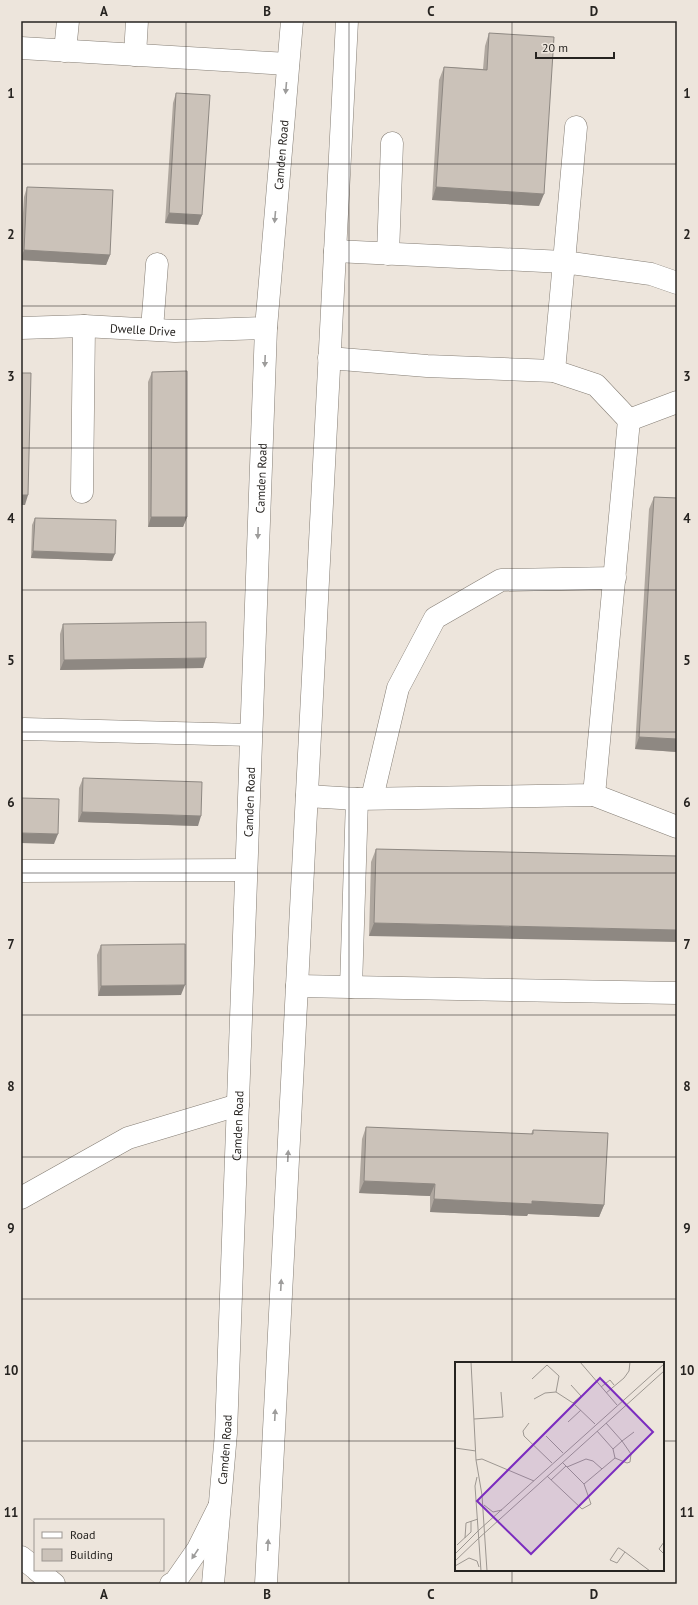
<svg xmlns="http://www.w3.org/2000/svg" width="698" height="1605" viewBox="0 0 698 1605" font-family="'PT Sans',sans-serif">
<rect width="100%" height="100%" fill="#ede5dc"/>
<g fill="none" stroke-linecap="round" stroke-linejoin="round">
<defs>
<g id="minor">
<path d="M21,48l267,16"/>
<path d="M65,51l3,-30"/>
<path d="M135,55l2,-34"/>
<path d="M335,251l229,11 12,-135"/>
<path d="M388,254l4,-111"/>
<path id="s1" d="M21,328l63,-2 91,5 91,-3"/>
<path d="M152,329l5,-65"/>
<path d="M329,358l98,8 127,5 42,14 33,35 48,-18"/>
<path d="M554,371l10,-109 87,12 26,9"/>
<path d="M82,492l2,-166"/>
<path d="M24,729l227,6"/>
<path d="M594,795l83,32"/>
<path d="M307,796l50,3 237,-4 35,-375"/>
<path d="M372,798l26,-110 37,-70 66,-38 114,-2"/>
<path d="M21,871l225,-1"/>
<path d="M297,986l380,7"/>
<path d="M351,987l6,-188"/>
<path d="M21,1198l107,-60 110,-33"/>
<path id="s2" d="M213,1584l13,-151 40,-1105 26,-307"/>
<path d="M266,1584l81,-1563"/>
</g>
<path id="major" d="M21,1557l14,11
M37,1570l17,14
M171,1584l4,-2 23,-33 21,-42"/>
</defs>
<!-- minor casing -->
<use href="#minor" stroke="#857e75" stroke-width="23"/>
<!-- major casing -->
<use href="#major" stroke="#857e75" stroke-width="23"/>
<!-- minor -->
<use href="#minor" stroke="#fff" stroke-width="22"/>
<!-- major -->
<use href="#major" stroke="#fff" stroke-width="22"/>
</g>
<!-- wall -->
<path fill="#afa79f" d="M489,33l50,173 -107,-6 7,-120 5,-13 39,2 2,-23z
M176,93l26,122 -4,10 -33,-2 8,-120z
M27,187l83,68 -4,10 -85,-5v-15l3,-48z
M152,372l35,145 -4,10h-35v-145z
M654,497l23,1v254l-42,-3 14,-240z
M35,518l77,43 -81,-3 1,-33z
M63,624l140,44 -143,2v-36z
M83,778l115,48 -120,-4 1,-34z
M376,849l301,7 -308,80 2,-74z
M101,945l80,50 -83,1 -1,-41z
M366,1127l165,7 2,-4 71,75 -5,12 -71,-3 -1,2 -97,-4v-16l-71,-3 3,-54z"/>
<!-- shaded-wall -->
<path fill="#8e8882" d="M436,187l108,7 -5,12 -107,-6z
M169,213l33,2 -4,10 -33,-2z
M24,250l86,5 -4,10 -85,-5v-2z
M21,495h7l-3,10h-4z
M151,517h36l-4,10h-35z
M33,551l82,3 -3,7 -81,-3z
M206,658l-3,10 -143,2 4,-10z
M639,737l38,2v13l-42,-3z
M82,812l119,4 -3,10 -120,-4z
M21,833l37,1 -4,10 -33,-1z
M374,923l303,7v12l-308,-6z
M185,985l-4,10 -83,1 3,-10z
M364,1181l71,3 -5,12 -71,-3z
M434,1199l98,2 72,4 -5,12 -71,-3 -1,2 -97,-4z"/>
<!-- building -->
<path fill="#cbc2b9" stroke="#8e8882" d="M489,33l65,4 -10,157 -108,-7 8,-120 43,3z
M176,93l34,2 -8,120 -33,-2z
M27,187l86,3 -3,65 -86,-5z
M187,371v146h-36l1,-145z
M21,373h10l-3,122h-7z
M654,497l23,1v241l-38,-2z
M35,518l81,2 -1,34 -82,-3z
M206,622v36l-142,2 -1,-36z
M83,778l119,4 -1,34 -119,-4z
M21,798l38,1 -1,35 -37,-1z
M376,849l301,7v74l-303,-7z
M185,944v41l-84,1v-41z
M366,1127l167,7v-4l75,3 -4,72 -72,-4v3l-98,-5 1,-15 -71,-3z"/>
<!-- one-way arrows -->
<defs><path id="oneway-solid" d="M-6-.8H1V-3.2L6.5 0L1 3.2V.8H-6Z"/></defs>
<g fill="#9d9c9b">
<use href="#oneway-solid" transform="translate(286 88) rotate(95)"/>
<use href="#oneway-solid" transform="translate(275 217) rotate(95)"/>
<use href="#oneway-solid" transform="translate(265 361) rotate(92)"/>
<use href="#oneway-solid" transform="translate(258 533) rotate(92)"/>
<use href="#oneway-solid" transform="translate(288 1156) rotate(-87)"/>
<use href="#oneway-solid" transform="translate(281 1285) rotate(-87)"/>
<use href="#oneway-solid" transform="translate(275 1415) rotate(-87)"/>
<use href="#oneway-solid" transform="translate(268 1545) rotate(-87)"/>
<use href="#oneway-solid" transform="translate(195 1554) rotate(124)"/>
</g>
<!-- grid -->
<path fill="none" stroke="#262320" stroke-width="1" stroke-opacity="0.55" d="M186,21v1563M349,21v1563M512,21v1342M21,164h656M21,306h656M21,448h656M21,590h656M21,732h656M21,873h656M21,1015h656M21,1157h656M21,1299h656M21,1441h435M663,1441h14M512,1570v14"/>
<g text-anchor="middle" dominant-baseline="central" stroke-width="4" stroke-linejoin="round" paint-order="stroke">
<!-- street labels -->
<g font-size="12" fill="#262320" stroke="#ede5dc">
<text stroke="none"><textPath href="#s2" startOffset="1431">Camden Road</textPath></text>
<text stroke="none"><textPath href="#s1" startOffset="122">Dwelle Drive</textPath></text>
<text stroke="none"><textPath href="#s2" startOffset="1107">Camden Road</textPath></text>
<text stroke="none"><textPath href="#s2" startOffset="783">Camden Road</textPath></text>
<text stroke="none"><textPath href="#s2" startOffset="459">Camden Road</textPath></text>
<text stroke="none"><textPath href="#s2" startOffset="135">Camden Road</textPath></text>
</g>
</g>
<!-- overview -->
<g transform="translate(455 1362)">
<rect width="209" height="209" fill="#ede5dc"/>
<path fill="none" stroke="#9d9791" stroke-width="1" d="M16,0l5,98 6,35 5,76M125,0l37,43M77,17l15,-14 12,11 -3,16M116,23l10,11 -8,7M146,25l9,-7 4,5M151,31l18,-15 5,-7 1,-9M79,37l11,-6 11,-1 17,11 22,21M19,57l29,-2 -2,-25M113,60l13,-12M74,61l-6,8 1,5 28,27M151,61l16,18 12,-9M142,69l16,18 2,9 12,5 3,-1 1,-8 -9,-13 -9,8M91,74l17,17M0,86l21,3M21,98l6,-1 52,22M107,100l22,22 31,-26M112,105l19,-8 7,2 9,8M92,114l35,33 9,-5 -7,-20M22,115l-2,9 6,85M96,118l15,-14M29,143l9,7 9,-2M24,168l185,-166M10,176l1,-15 12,-4M24,176l185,-167M209,180l-5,7 5,5M2,183l14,-13v-11M170,190l-8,11 -7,-3 8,-12h1l6,4 17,13 8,6M0,192l24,-24M0,199l24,-23M0,204l14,-8 8,3 2,6"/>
<path fill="#7b2cbf" fill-opacity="0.15" stroke="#7b2cbf" stroke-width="2" d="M145,16l53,54 -122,122 -54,-53z"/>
<rect width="209" height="209" fill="none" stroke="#262320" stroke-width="2"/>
</g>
<!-- border -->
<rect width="698" height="1605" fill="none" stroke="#ede5dc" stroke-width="44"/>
<!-- legend -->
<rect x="34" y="1519" width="130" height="52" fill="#ede5dc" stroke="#9d9791"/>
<rect x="42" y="1532" width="20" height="6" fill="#ffffff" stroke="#9d9791"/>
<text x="70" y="1539" font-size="12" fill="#262320">Road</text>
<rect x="42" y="1549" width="20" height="12" fill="#cbc2b9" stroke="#9d9791"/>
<text x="70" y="1559" font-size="12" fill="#262320">Building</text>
<!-- scale -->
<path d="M536 52v6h78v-6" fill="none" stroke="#262320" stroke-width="2"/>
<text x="542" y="52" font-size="12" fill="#262320" stroke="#ede5dc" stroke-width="3" paint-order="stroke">20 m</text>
<rect x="22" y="22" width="654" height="1561" fill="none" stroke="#262320" stroke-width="1.5"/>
<g font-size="13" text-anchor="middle" font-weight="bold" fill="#262320">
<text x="104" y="16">A</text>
<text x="267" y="16">B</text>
<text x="431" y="16">C</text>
<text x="594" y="16">D</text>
<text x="11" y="98">1</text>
<text x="687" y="98">1</text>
<text x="11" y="239">2</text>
<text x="687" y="239">2</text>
<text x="11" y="381">3</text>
<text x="687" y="381">3</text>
<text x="11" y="523">4</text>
<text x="687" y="523">4</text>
<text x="11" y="665">5</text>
<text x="687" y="665">5</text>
<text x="11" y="807">6</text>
<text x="687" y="807">6</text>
<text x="11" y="949">7</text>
<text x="687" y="949">7</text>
<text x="11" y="1091">8</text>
<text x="687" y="1091">8</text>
<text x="11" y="1233">9</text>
<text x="687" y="1233">9</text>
<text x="11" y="1375">10</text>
<text x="687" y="1375">10</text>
<text x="11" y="1517">11</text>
<text x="687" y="1517">11</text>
<text x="104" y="1599">A</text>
<text x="267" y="1599">B</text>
<text x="431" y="1599">C</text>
<text x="594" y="1599">D</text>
</g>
</svg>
